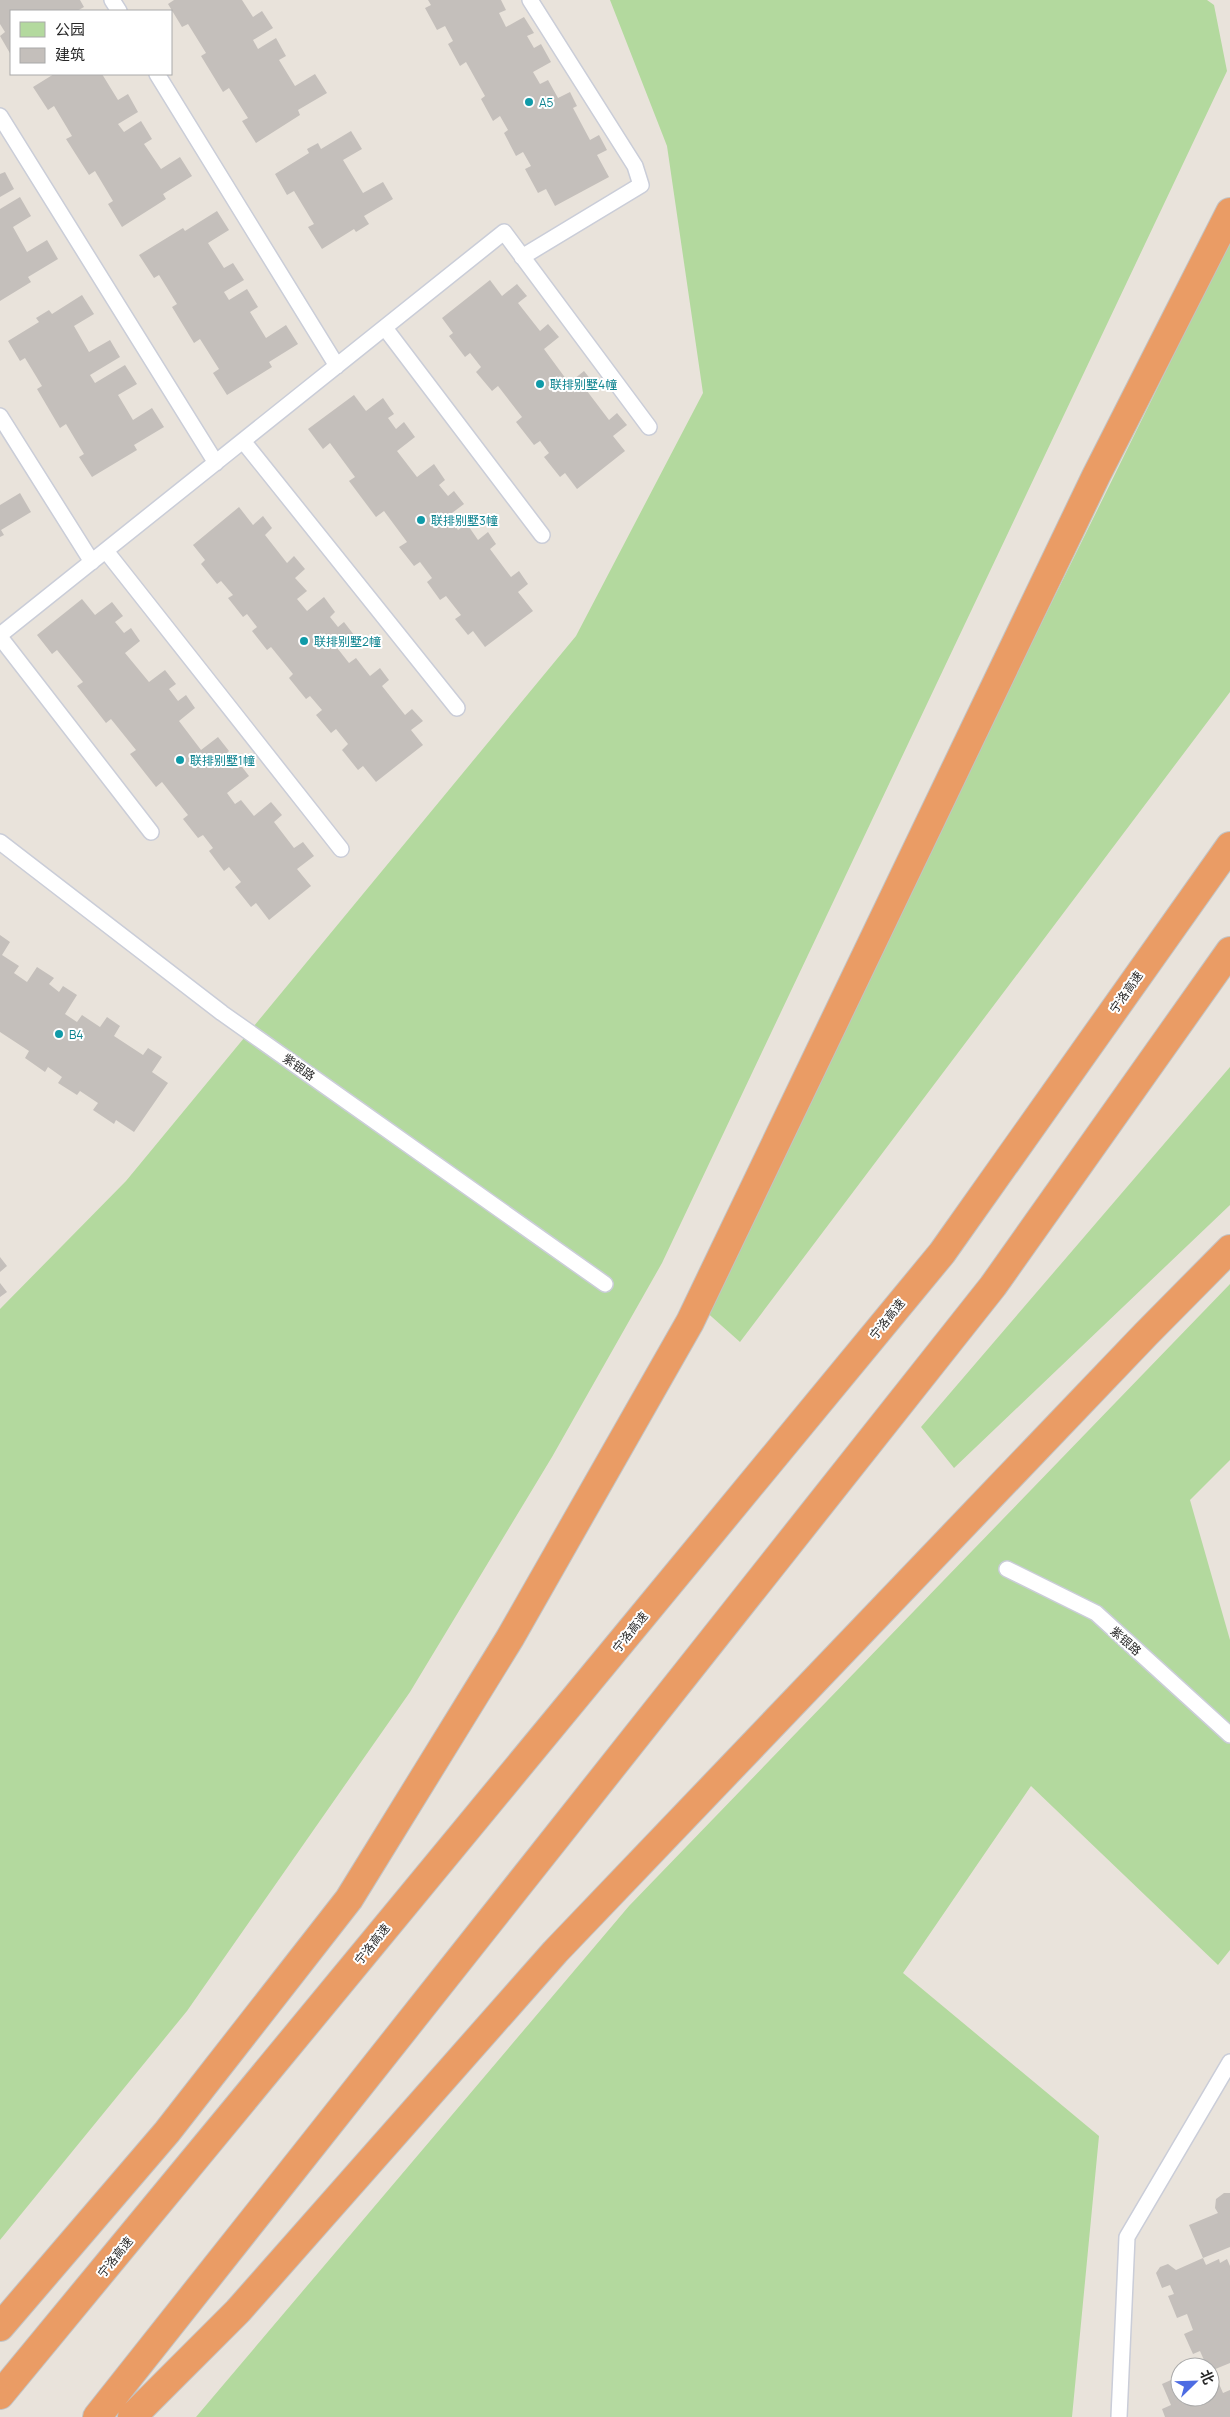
<svg xmlns="http://www.w3.org/2000/svg" width="1230" height="2417" viewBox="0 0 1230 2417" font-family="Manrope,'Noto Sans SC',sans-serif">
<rect width="100%" height="100%" fill="#e9e3db"/>
<!-- green -->
<path fill="#b3d99e" d="M610,0h597l7,5 13,66 -565,1192 -110,194 -142,235 -223,319 -187,229v-931l126,-128 450,-545 127,-243 -36,-247z
M1230,241v451l-490,650 -37,-33z
M1230,1067v138l-276,263 -33,-41z
M1230,1284v176l-40,40 40,140v310l-12,15 -187,-179 -128,187 196,163 -27,281h-876l433,-511z"/>
<!-- building -->
<path fill="#c4bfbb" d="M0,0h80l4,7 -7,4h-66v44l-11,-19 5,-4 -5,-8z
M174,0h68l11,17 9,-6 11,17 -20,12 5,9 18,-11 10,18 -7,4 16,26 20,-12 12,19 -29,17 2,5 -44,28 -14,-22 6,-3 -19,-30 -6,4 -22,-36 5,-3 -18,-29 -6,3 -14,-23z
M428,0h73l5,10 -7,3 7,14 18,-10 10,16 -7,3 7,12 7,-4 10,18 -18,10 7,12 8,-4 10,18 12,-6 7,14 -4,2 17,32 9,-5 8,15 -10,5 12,22 -54,29 -9,-17 -8,4 -13,-24 6,-3 -8,-14 -7,4 -12,-23 4,-3 -8,-14 -7,5 -12,-22 4,-3 -19,-34 -6,4 -12,-22 5,-3 -8,-15 -8,4 -12,-22 6,-3z
M54,74h48l16,26 10,-6 10,18 -20,12 6,8 17,-11 11,18 -8,5 17,25 19,-12 12,19 -29,18 3,5 -44,28 -14,-23 5,-3 -18,-30 -6,4 -23,-36 6,-3 -18,-30 -6,4 -15,-23z
M351,131l11,18 -19,11 20,33 20,-11 10,17 -29,17 5,8 -13,8 -2,-3 -32,20 -14,-22 6,-3 -20,-33 -7,4 -12,-21 34,-21 -2,-4 11,-6 3,6z
M5,172l9,17 -14,8v-23z
M20,197l11,19 -18,11 14,25 20,-12 11,19 -30,18 3,5 -31,19v-92z
M217,211l12,19 -21,13 16,25 9,-5 11,17 -20,12 5,8 18,-11 11,18 -8,5 16,26 20,-13 12,19 -29,18 3,5 -45,28 -14,-22 6,-4 -19,-30 -6,4 -22,-36 5,-3 -18,-29 -5,3 -15,-23 44,-27 2,3z
M490,280l12,16 15,-12 10,12 -9,7 22,28 8,-7 11,13 -15,12 25,34 15,-12 11,14 -8,6 22,29 8,-7 10,12 -14,11 12,15 -48,38 -12,-16 -5,4 -16,-20 5,-4 -9,-12 -6,4 -18,-23 6,-5 -24,-31 -6,5 -16,-19 5,-5 -11,-14 -5,4 -16,-21 4,-3 -11,-15z
M82,295l12,19 -20,12 15,26 21,-12 10,17 -30,18 5,8 30,-18 12,19 -19,11 15,25 19,-12 12,19 -30,18 3,5 -45,27 -13,-20 5,-3 -18,-30 -6,4 -23,-39 5,-3 -17,-28 -5,3 -12,-20 31,-19 -3,-4 13,-8 3,4z
M354,395l12,16 17,-13 11,16 -6,4 8,11 8,-7 11,15 -18,14 20,26 17,-13 11,16 -6,5 9,11 6,-5 10,13 -16,12 10,14 9,-6 11,16 10,-8 8,12 -6,5 21,28 8,-6 9,13 -10,8 15,19 -48,36 -12,-16 -5,4 -13,-16 6,-4 -15,-19 -6,4 -13,-18 5,-4 -12,-16 -6,4 -15,-19 8,-5 -23,-31 -8,6 -27,-36 6,-4 -25,-34 -7,6 -15,-20z
M20,493l11,19 -30,18 3,5 -4,2v-32z
M239,507l14,18 10,-9 9,12 -7,7 22,28 7,-7 11,13 -10,9 12,13 -10,8 10,12 17,-14 11,15 -5,5 8,10 6,-5 10,13 -16,14 11,14 7,-5 14,18 10,-8 9,12 -7,6 23,29 7,-6 11,12 -12,9 12,15 -47,37 -13,-16 -5,4 -16,-20 6,-6 -12,-15 -5,4 -15,-18 6,-5 -12,-14 -4,3 -17,-21 4,-4 -22,-27 -4,3 -15,-19 5,-4 -10,-13 -4,3 -15,-19 5,-3 -12,-14 -4,3 -16,-20 4,-4 -12,-15z
M82,599l13,16 17,-13 11,14 -8,6 9,11 7,-5 9,13 -15,12 24,29 16,-12 11,14 -7,5 9,12 8,-6 9,13 -16,13 22,29 17,-13 11,14 -6,6 9,12 7,-6 10,13 -22,17 8,11 6,-4 13,16 17,-14 11,13 -8,7 20,26 9,-6 11,14 -17,13 14,17 -42,34 -13,-17 -5,4 -16,-20 6,-5 -12,-15 -5,4 -15,-20 4,-3 -10,-13 -5,3 -15,-19 5,-4 -26,-33 -6,5 -26,-33 6,-4 -25,-31 -5,4 -29,-37 6,-4 -26,-32 -5,4 -15,-19z
M0,935l10,7 -8,13 17,11 -5,7 13,9 10,-15 17,11 -5,6 10,8 4,-6 14,9 -12,19 12,8 5,-7 18,12 7,-10 13,9 -6,10 29,19 5,-7 14,9 -10,15 16,11 -34,49 -18,-12 -2,4 -21,-14 5,-7 -18,-12 -3,4 -19,-12 4,-6 -14,-10 -3,5 -20,-14 4,-7 -29,-19z
M0,1257l7,9 -7,6z
M0,1283l7,9 -7,5z
M1224,2193h6v54l-27,11 -14,-33 29,-12 -3,-5 1,-9z
M1203,2258l3,7 13,-6 1,4 7,-4 3,7v97l-17,7 10,23 7,-3v27h-65l-3,-8 9,-4 -9,-21 18,-8v21h30v-30h-3l-7,-16 -7,3 -9,-20 9,-4 -6,-16 -10,4 -9,-22 6,-2 -4,-9 -8,3 -6,-15 4,-6 8,-3 8,6z"/>
<g fill="none" stroke-linecap="round" stroke-linejoin="round">
<defs>
<path id="lane" d="M112,0l7,11
M157,74l180,292
M0,116l216,347
M522,257l119,-72 -6,-19 -105,-166
M385,328l157,207
M0,416l92,146
M243,441l214,267
M106,551l235,298
M0,635l504,-403 145,195
M0,637l151,195
M0,842l222,171 383,271
M1007,1569l89,44 134,122
M1119,2417l8,-180 103,-175"/>
<path id="highway" d="M0,2327l167,-195 182,-233 161,-261 180,-316 406,-846 134,-264
M0,2395l942,-1142 288,-407
M97,2417l896,-1131 237,-335
M132,2417l106,-106 317,-359 591,-618 84,-85"/>
</defs>
<!-- lane casing -->
<use href="#lane" stroke="#cacdd8" stroke-width="18"/>
<!-- highway casing -->
<use href="#highway" stroke="#c3c3c3" stroke-width="30"/>
<!-- lane -->
<use href="#lane" stroke="#fff" stroke-width="15"/>
<!-- highway -->
<use href="#highway" stroke="#ea9c65" stroke-width="28"/>
</g>
<!-- markers -->
<g fill="#0f9aa8" stroke="#fff" stroke-width="2">
<circle cx="529" cy="102" r="5"/>
<circle cx="540" cy="384" r="5"/>
<circle cx="421" cy="520" r="5"/>
<circle cx="304" cy="641" r="5"/>
<circle cx="180" cy="760" r="5"/>
<circle cx="59" cy="1034" r="5"/>
</g>
<g text-anchor="middle" dominant-baseline="central" stroke-width="4" stroke-linejoin="round" paint-order="stroke">
<!-- culture labels -->
<g font-size="12" fill="#0d838f" stroke="#fff" text-anchor="start">
<text x="539" y="102">A5</text>
<text x="550" y="384">联排别墅4幢</text>
<text x="431" y="520">联排别墅3幢</text>
<text x="314" y="641">联排别墅2幢</text>
<text x="190" y="760">联排别墅1幢</text>
<text x="69" y="1034">B4</text>
</g>
<!-- street labels -->
<g font-size="12" fill="#282828" stroke="#fff">
<text transform="translate(1126 992) rotate(-55)">宁洛高速</text>
<text transform="translate(299 1067) rotate(35)">紫银路</text>
<text transform="translate(887 1319) rotate(-51)">宁洛高速</text>
<text transform="translate(630 1632) rotate(-51)">宁洛高速</text>
<text transform="translate(1126 1641) rotate(42)">紫银路</text>
<text transform="translate(372 1944) rotate(-51)">宁洛高速</text>
<text transform="translate(115 2257) rotate(-51)">宁洛高速</text>
</g>
</g>
<!-- legend -->
<rect x="10" y="10" width="162" height="65" fill="#ffffff" stroke="#a9a9a9"/>
<rect x="20" y="22" width="25" height="15" fill="#b3d99e" stroke="#a9a9a9"/>
<text x="55" y="35" font-size="15" fill="#282828">公园</text>
<rect x="20" y="48" width="25" height="15" fill="#c4bfbb" stroke="#a9a9a9"/>
<text x="55" y="60" font-size="15" fill="#282828">建筑</text>
<!-- north arrow -->
<g transform="translate(1195 2382) rotate(67)"><circle r="24" fill="#ffffff" stroke="#a9a9a9"/>
<path d="M0-4L9 19L0 12L-9 19Z" fill="#4d6ce3"/>
<text y="-8" font-size="14" font-weight="bold" text-anchor="middle" fill="#282828">北</text>
</g>
</svg>
